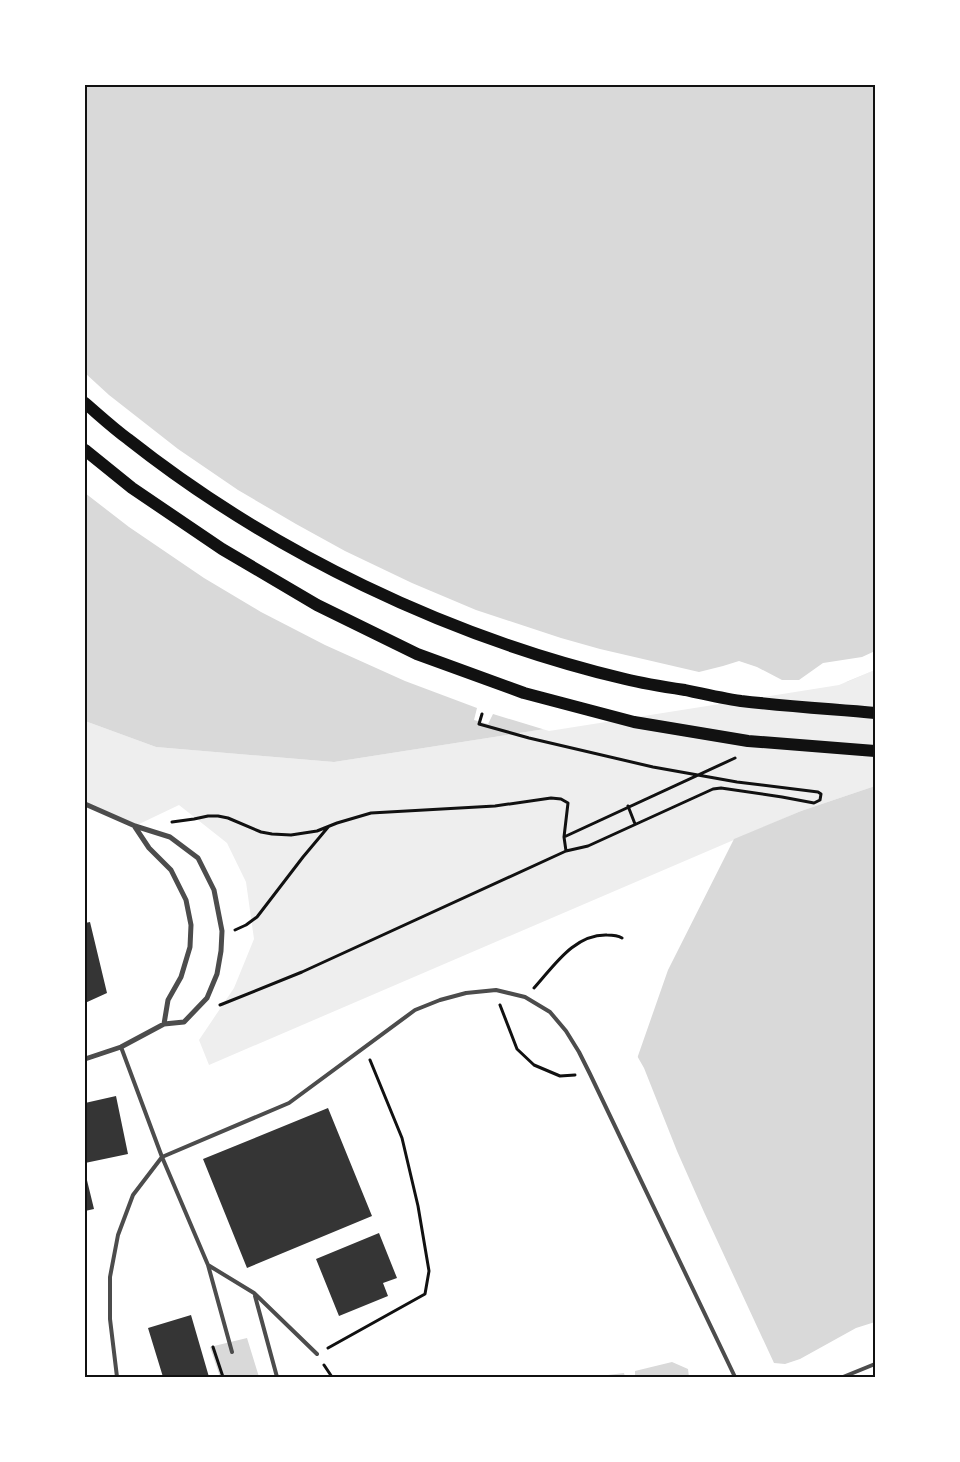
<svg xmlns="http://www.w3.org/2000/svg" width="960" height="1462" viewBox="0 0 960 1462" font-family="'PT Sans Narrow',sans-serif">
<rect width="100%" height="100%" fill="#fff"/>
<!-- green -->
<path fill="#eee" d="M875,670v116l-74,25 -592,254 -10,-25 35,-52 20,-49 -8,-57 -19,-39 -48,-38 -44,21 -50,-22v-83l71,26 178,15 513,-80z"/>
<!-- water -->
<path fill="#d9d9d9" d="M85,85h790v585l-28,12 -513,80 -178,-15 -71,-26z
M875,786v554l-104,33 -139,-300 36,-103 66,-131 67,-28z
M247,1338l12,39h-39l-10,-30z
M686,1357l13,20h-167z"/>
<!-- pier -->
<path fill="#fff" d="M85,373l24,22 69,54 60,41 58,34 49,27 67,32 64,27 85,28 39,11 99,23 24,-6 16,-5 18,6 25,13h17l24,-17 39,-6 13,-6v19l-36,15 -290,46 -56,-17 -5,10 -14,-4 3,-12 -72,-27 -80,-36 -64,-33 -57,-34 -75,-51 -44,-34z
M636,1054l8,14 33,83 27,61 70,151 11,1 15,-5 56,-31 19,-6v21l-86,33 -19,-1 -13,-14 -127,-287z
M655,1353l32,2 14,22h-12l-1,-8 -16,-7 -37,9v6h-10l-1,-4 -32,4h-63l2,-2 39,-9 41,-4z"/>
<!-- building -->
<path fill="#353535" d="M90,922l17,71 -22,10v-80z
M116,1096l12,58 -43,9v-60z
M328,1108l44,108 -125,52 -44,-109z
M85,1172l9,37 -9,2z
M379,1233l18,45 -14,5 5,13 -49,20 -23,-57z
M191,1315l18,62h-46l-15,-49z"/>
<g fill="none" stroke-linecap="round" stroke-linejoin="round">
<!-- path -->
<path stroke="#111" stroke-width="3" d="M628,806l7,18
M172,822l22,-3 14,-3h10l10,2 33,14 11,2 19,1 26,-4 20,-8 34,-10 124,-7 56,-8 10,1 7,4 -4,34
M566,851l-2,-14 171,-79
M235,930l11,-5 11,-8 46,-60 26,-31
M534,988c20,-22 40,-54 73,-53 5,0 10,0 15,3
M220,1005l82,-33 264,-121 22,-5 125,-57 8,-1 61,9 32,6 6,-3 1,-6 -3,-2 -81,-10 -84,-15 -124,-29 -50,-14 3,-10
M500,1005l17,44 17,16 26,11 15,-1
M213,1347l10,30
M328,1348l97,-54 4,-23 -11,-65 -16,-68 -32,-78
M324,1365l8,12"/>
<!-- service -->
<path stroke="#4c4c4c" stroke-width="4" d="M121,1047l41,110 46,108 46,28 63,61
M208,1265l24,87
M255,1296l22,81
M117,1377l-7,-58v-42l8,-42 15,-40 29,-38 127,-54 126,-93 25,-10 26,-7 30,-3 29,7 25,15 16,19 13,21 11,22 145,303
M843,1377l32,-13"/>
<!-- minor -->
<path stroke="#4c4c4c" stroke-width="5" d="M85,804l50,22 35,11 28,21 16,32 8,41 -1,20 -4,23 -10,24 -23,24 -20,2 -43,23 -36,12
M135,827l14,21 22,22 15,30 5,25 -1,22 -9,30 -13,23 -4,24"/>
<!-- primary -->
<path stroke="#111" stroke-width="12" d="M85,403c14,12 28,25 43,36 143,113 320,198 497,240 20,5 40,8 60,11 19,4 37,8 56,11 44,5 89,8 134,12
M85,450l47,38 90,61 95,56 100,49 107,39 110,29 114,19 127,10"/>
</g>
<!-- border -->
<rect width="960" height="1462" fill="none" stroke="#ffffff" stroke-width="172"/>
<rect x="86" y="86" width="788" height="1290" fill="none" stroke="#111" stroke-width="2"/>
</svg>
